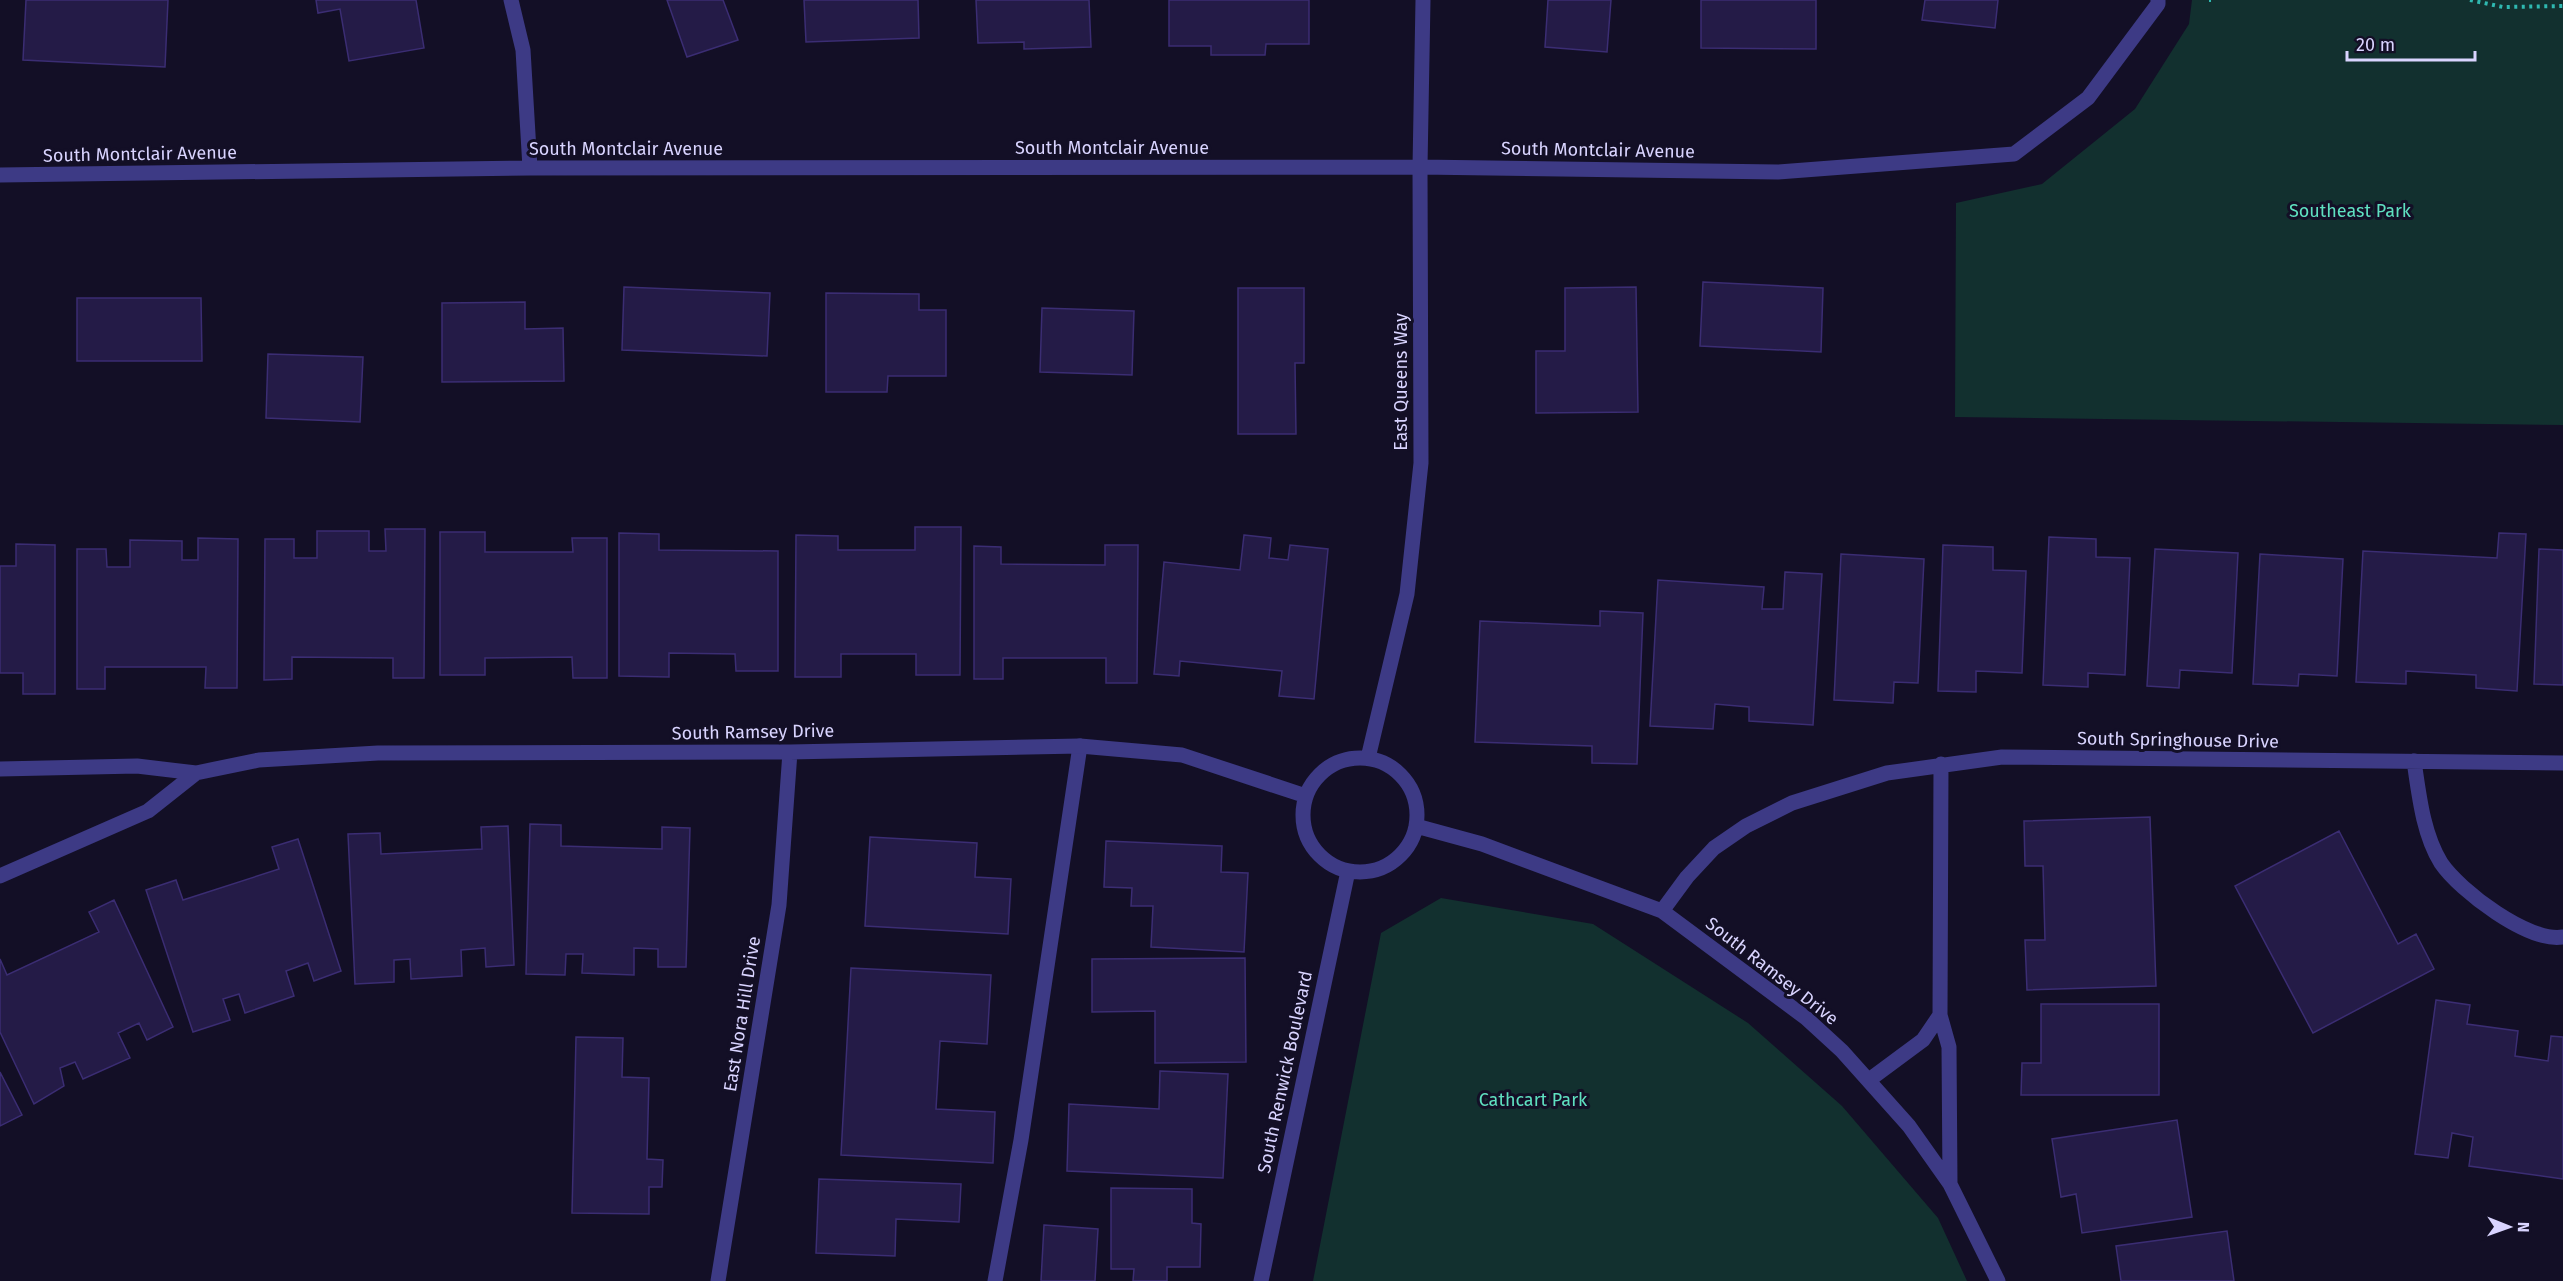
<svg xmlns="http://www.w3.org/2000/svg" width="2563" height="1281" viewBox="0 0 2563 1281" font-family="'Fira Sans',sans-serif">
<rect width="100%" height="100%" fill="#130f26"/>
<!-- green -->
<path fill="#12302f" d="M2192,0h371v425l-608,-8 1,-214 86,-19 93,-75 54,-85z
M1441,898l152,26 155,99 94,83 96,112 29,63h-654l68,-348z"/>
<!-- building -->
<path fill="#241b47" stroke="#3b2d73" stroke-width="1.5" d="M26,0h142l-3,67 -142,-7z
M316,0h100l8,48 -75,13 -9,-52 -22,4z
M667,0h56l15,40 -51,17z
M804,0h114l1,38 -113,4z
M976,0h113l2,47 -67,2v-7l-46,1z
M1169,0h140v44h-43l-1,11h-54v-9h-42z
M1548,0h63l-4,52 -62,-5z
M1701,0h115v49l-115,-1z
M1925,0h73l-3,28 -73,-8z
M1703,282l120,6 -2,64 -121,-6z
M624,287l146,6 -3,63 -145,-6z
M1636,287l2,125 -102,1v-62h29v-63z
M1238,288h66v75h-9l1,71h-58z
M826,293l93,1v16h27v66h-58l-1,16h-61z
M77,298h124l1,63h-125z
M525,302v27l38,-1 1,53 -122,1v-79z
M1042,308l92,3 -2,64 -92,-3z
M268,354l95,3 -3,65 -94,-4z
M915,527h46l-1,148h-44v-21h-75v23h-46l1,-142 42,1v14h77z
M385,529h40l-1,149h-31v-20l-101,-1v22l-28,1 1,-141h29v19h23v-27h52v20h17z
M440,532h45v20h88l-1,-14h35v140h-34l-1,-21 -87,1v17h-45z
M619,533l40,1v16l119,1v120h-42l-1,-17 -66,-1v24l-50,-1z
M2499,533l27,1 -9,157 -41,-3v-13l-70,-4v13l-50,-2 7,-131 134,7z
M1244,535l27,3 -2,20 19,2 2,-15 38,4 -14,150 -35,-3 3,-25 -102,-10 -1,15 -25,-2 10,-112 76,8z
M2049,537l47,2v18l34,1 -5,117 -37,-2v14l-45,-2z
M198,538l40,1 -1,149h-32l1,-21h-101v22h-28v-140h29l1,18h23v-27l52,1v19h16z
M16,544l39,1v149h-32v-21h-23v-107h16z
M1105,545h33l-1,138h-31v-25h-103v21h-29v-133l27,1v17l104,1z
M1943,545l50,2v23l33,1 -4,102 -46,-2v21l-38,-1z
M2155,549l83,4 -6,120 -52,-3 -1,18 -32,-2z
M2539,549l24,1v135l-29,-1z
M1841,554l83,5 -6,124 -24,-1 -1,21 -59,-3z
M2260,554l83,5 -6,117 -38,-2 -1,12 -45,-2z
M1785,572l37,2 -9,151 -64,-4v-14l-34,-3 -2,25 -63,-3 8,-146 106,7 -2,22h21z
M1600,611l43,2 -6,151 -45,-1v-17l-117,-4 5,-121 120,5z
M2150,817l6,169 -129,4 -2,-50h20l-2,-74h-18l-1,-45z
M530,824l31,1v21l101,3v-22l28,1 -4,139h-28v-18l-24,-1v27l-52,-2 1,-19h-17l-1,21 -39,-1z
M508,826l6,139 -28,2 -1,-19 -24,2 1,26 -51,3 -1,-20 -16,1v22l-39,2 -7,-150 32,-1 1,21 101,-5 -1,-22z
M2339,831l59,113 18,-10 18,35 -121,64 -78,-147z
M870,837l107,6 -2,34 36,2 -3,55 -143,-8z
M298,839l43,132 -27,10 -6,-18 -22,8 8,25 -49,17 -6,-19 -16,5 7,21 -37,12 -47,-142 30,-10 7,20 96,-31 -7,-22z
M1106,841l116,5 -1,26 27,1 -4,79 -93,-5 2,-41h-22l1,-18 -28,-1z
M114,900l59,127 -26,13 -8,-17 -21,10 12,25 -47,21 -8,-17 -15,6 4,18 -30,18 -34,-72v-73l7,16 92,-43 -10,-20z
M1245,958l1,104 -91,1v-52l-63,1v-53z
M851,968l140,7 -4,69 -47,-3 -4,68 59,3 -2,51 -152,-8z
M2436,1000l34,5 -3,19 51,7 -3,25 33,5 3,-25 12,1v142l-94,-13 4,-29 -21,-4 -4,25 -33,-4z
M2041,1004h118v91h-138l1,-32h19z
M576,1037l47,1 -1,39 27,1 -2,81 16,1 -1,27h-13v27l-77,-1z
M1160,1071l68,3 -5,104 -156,-7 2,-67 90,5z
M0,1072l22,43 -22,11z
M2177,1120l15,97 -110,16 -6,-39 -15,3 -9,-58z
M819,1179l142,5 -2,38 -63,-3 -1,37 -79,-3z
M1111,1188l81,1v34l9,1 -1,43h-33v14h-34l1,-12h-23z
M1044,1225l54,4 -3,52h-54z
M2227,1231l7,50h-113l-5,-35z"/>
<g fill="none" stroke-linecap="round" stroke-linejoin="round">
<!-- path -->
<path stroke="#2fb8b0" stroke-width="4" stroke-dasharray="3 4.5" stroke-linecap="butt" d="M2209,0h2
M2470,0l33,7 60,-1"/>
<!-- lane -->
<path stroke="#3d3a85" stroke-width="15" d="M995,1281l26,-141 59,-394"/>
<!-- street -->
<path stroke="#3d3a85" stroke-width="15" d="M511,0l12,50 7,118
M0,175l530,-7 890,-1 358,5 236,-18 74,-56 70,-94v-4
M1368,758l39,-164 14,-131 -1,-296 3,-167
M1303 815a57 57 0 1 1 114 0a57 57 0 1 1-114 0Z
M2414,761c5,34 9,73 27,102 19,28 88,80 122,74
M1941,764l-1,251 9,32 1,137
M0,769l137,-3 59,7 63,-13 119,-7 412,-1 290,-6 102,9 124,41
M1416,826l66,18 180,67 144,107 36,33 67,75 41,58 48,97
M0,876l148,-65 48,-38
M1662,911l25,-34 27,-29 32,-22 46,-23 95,-30 115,-16 561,6
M1869,1080l54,-40 17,-25
M718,1281l61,-376 11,-153
M1261,1281l87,-410"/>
</g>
<g text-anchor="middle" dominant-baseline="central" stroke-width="6" stroke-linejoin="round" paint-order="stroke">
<!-- street labels -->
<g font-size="18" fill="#d9d4ff" stroke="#130f26">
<text x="1112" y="148">South Montclair Avenue</text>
<text x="626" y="149">South Montclair Avenue</text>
<text transform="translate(1598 150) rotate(1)">South Montclair Avenue</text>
<text transform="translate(140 154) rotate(-1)">South Montclair Avenue</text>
<text transform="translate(1401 382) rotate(-90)">East Queens Way</text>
<text transform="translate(753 732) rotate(-1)">South Ramsey Drive</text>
<text transform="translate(2178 740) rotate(1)">South Springhouse Drive</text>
<text transform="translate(1772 971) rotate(38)">South Ramsey Drive</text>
<text transform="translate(742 1014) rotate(-81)">East Nora Hill Drive</text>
<text transform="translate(1285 1072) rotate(-78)">South Renwick Boulevard</text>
</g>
<!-- park labels -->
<g font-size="18" fill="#5fe0c0" stroke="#130f26">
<text x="2350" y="211">Southeast Park</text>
<text x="1533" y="1100">Cathcart Park</text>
</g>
</g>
<!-- north arrow -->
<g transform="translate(2509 1227) rotate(91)" stroke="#130f26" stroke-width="4.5" paint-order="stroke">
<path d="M0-4.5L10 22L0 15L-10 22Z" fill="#d9d4ff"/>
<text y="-9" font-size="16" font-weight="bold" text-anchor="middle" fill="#d9d4ff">N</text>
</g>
<!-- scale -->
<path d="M2347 51v9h128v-9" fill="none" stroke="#d9d4ff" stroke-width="3"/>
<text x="2356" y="51" font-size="18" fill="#d9d4ff" stroke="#130f26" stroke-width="4.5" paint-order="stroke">20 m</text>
</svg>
